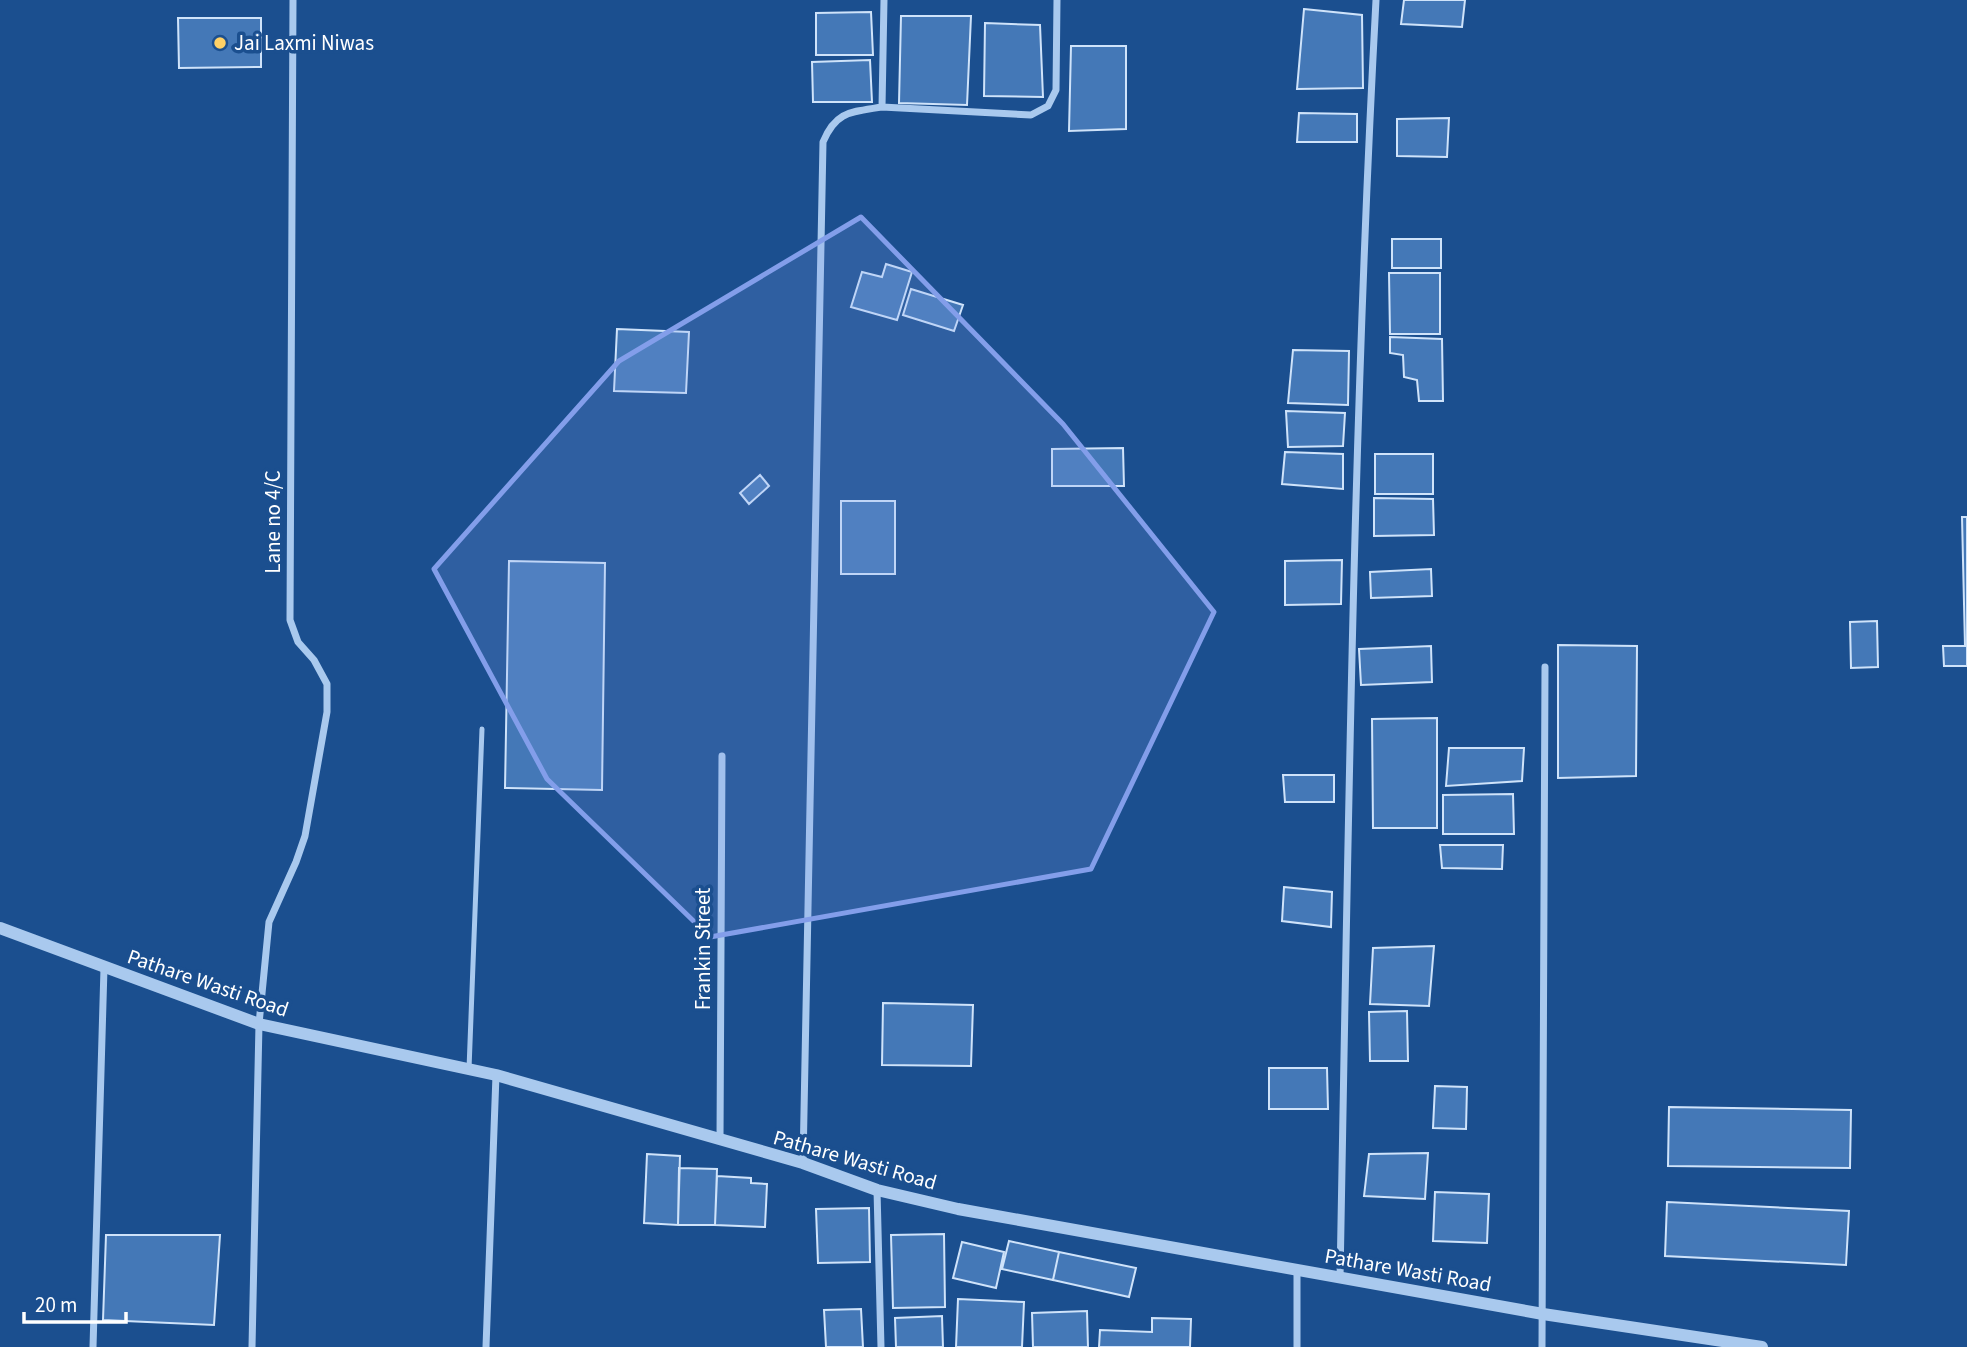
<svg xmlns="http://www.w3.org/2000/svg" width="1967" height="1347" viewBox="0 0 1967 1347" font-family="'Source Sans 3',sans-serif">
<rect width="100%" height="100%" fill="#1b4f8f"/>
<!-- building -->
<path fill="#4478b7" stroke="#cfe3fa" stroke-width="2" d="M1404,0h61l-3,27 -61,-3z
M1304,9l58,6 1,73 -66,1z
M871,12l2,43h-57v-42z
M901,16h70l-4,89 -68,-2z
M178,18h83v49l-82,1z
M985,23l55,2 3,72 -59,-1z
M1071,46h55v83l-57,2z
M870,60l2,42h-59l-1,-40z
M1299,113l58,1v28h-60z
M1449,118l-2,39 -50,-1v-37z
M1392,239h49v29h-49z
M886,264l26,8 -15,48 -46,-13 11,-35 20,5z
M1389,273h51v61h-50z
M911,289l52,16 -9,26 -51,-16z
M617,329l72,3 -3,61 -72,-2z
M1390,337l52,2 1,62h-24l-2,-21 -13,-3 -1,-22 -13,-2z
M1293,350l56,1 -1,54 -60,-2z
M1286,411l59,2 -2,33 -55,1z
M1123,448l1,38h-72v-37z
M1285,452l58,2v35l-61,-5z
M1375,454h58v40h-58z
M760,475l9,11 -20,18 -9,-11z
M1374,498l59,1 1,36 -60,1z
M841,501h54v73h-54z
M1962,517h5v149h-23l-1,-20h22z
M1342,560l-1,44 -56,1v-44z
M509,561l96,2 -3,227 -97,-2z
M1431,569l1,27 -61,2 -1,-26z
M1877,621l1,46 -27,1 -1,-46z
M1558,645l79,1 -1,130 -78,2z
M1431,646l1,36 -71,3 -2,-36z
M1437,718v110h-64l-1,-109z
M1449,748h75l-2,33 -76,5z
M1283,775h51v27h-49z
M1513,794l1,40h-71v-39z
M1440,845h63l-1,24 -60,-1z
M1284,887l48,5 -1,35 -49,-6z
M1434,946l-5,60 -59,-2 3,-56z
M883,1003l90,2 -2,61 -89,-1z
M1407,1011l1,50h-38l-1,-49z
M1269,1068h58l1,41h-59z
M1435,1086l32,1 -1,42 -33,-1z
M1669,1107l182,3 -1,58 -182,-2z
M1428,1153l-3,46 -61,-3 5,-42z
M647,1154l33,2 -2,69 -34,-2z
M679,1168l38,1 -2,56h-37z
M717,1176l34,2v5l16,1 -2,43 -50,-2z
M1435,1192l54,2 -2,49 -54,-2z
M1667,1202l182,9 -3,54 -181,-9z
M869,1208l1,54 -52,1 -2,-54z
M944,1234l1,73 -52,1 -2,-73z
M106,1235h114l-6,90 -111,-5z
M1009,1241l50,11 -6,28 -51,-11z
M962,1242l42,10 -8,36 -43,-10z
M1059,1252l77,16 -7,29 -76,-17z
M958,1299l66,3 -2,45h-66z
M861,1309l2,38h-37l-2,-37z
M1087,1311l1,36h-55l-1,-34z
M942,1316l1,31h-47l-1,-29z
M1152,1318l39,1 -1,28h-91l1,-17 52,2z"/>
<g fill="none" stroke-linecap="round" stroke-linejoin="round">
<!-- service -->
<path stroke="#a9c9ee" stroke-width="5" d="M469,1069l13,-340"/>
<!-- minor -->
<path stroke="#a9c9ee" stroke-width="7" d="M882,107l149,8 17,-9 8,-16 1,-90
M720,1140l2,-384
M803,1163l20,-1021c13,-31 28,-30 59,-35l2,-107
M877,1190l4,157
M1297,1269v78
M1340,1278c8,-426 13,-852 36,-1278
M93,1347l11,-379
M252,1347l7,-323 10,-102 27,-60 9,-26 22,-124v-28l-13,-24 -16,-18 -8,-22 3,-620
M486,1347l10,-272
M1542,1347l3,-680"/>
<!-- tertiary -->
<path stroke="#a9c9ee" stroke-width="12" d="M0,928l259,96 237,51 307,88 74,27 81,19 585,105 219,33"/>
</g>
<!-- marked area -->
<path fill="#839eea" fill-opacity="0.2" stroke="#839eea" stroke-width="5" stroke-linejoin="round" d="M861,217l202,207 151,188 -123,257 -381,68 -163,-158 -113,-210 185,-208z"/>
<!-- markers -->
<circle fill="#ffd166" stroke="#1b4f8f" stroke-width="2.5" cx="220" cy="43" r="7"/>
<g text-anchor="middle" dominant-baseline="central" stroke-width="7" stroke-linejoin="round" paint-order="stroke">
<!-- poi labels -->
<g font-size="21" fill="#fff" stroke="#1b4f8f" text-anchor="start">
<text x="234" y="43">Jai Laxmi Niwas</text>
</g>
<!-- street labels -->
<g font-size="21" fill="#fff" stroke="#1b4f8f">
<text transform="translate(273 522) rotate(-90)">Lane no 4/C</text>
<text transform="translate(703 949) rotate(-90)">Frankin Street</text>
<text transform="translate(208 983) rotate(19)">Pathare Wasti Road</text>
<text transform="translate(855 1160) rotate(16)">Pathare Wasti Road</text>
<text transform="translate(1408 1270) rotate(10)">Pathare Wasti Road</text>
</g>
</g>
<!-- scale -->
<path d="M24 1312v10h102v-10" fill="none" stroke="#ffffff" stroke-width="3.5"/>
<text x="35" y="1312" font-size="21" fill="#ffffff" stroke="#1b4f8f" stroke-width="5" paint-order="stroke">20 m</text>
</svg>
